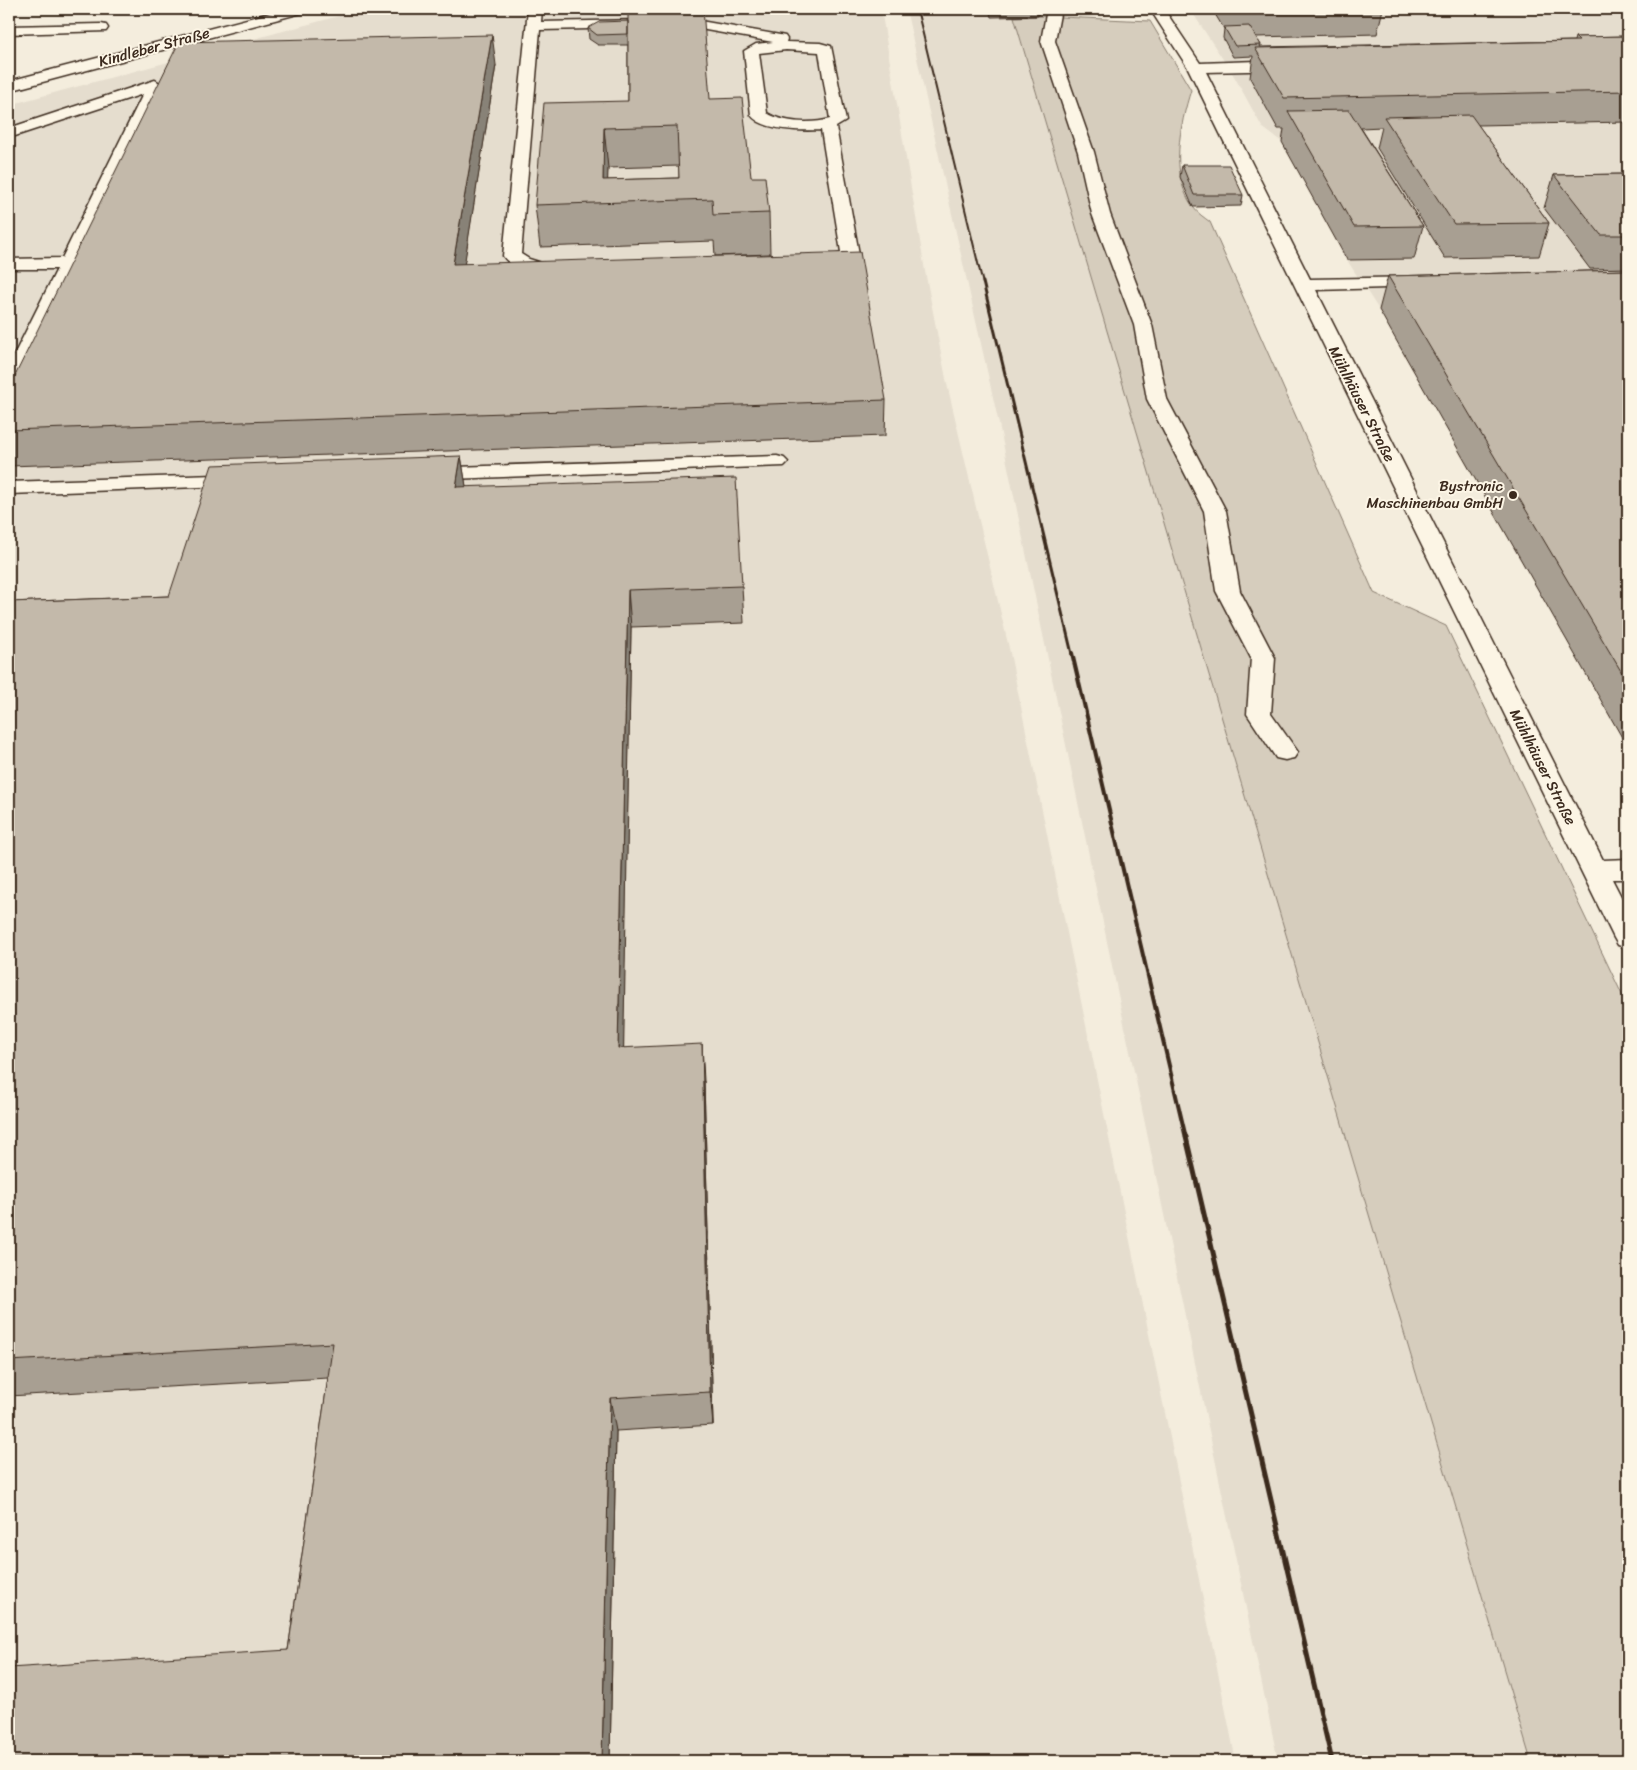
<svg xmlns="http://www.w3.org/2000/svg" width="1637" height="1770" viewBox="0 0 1637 1770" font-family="Sriracha,sans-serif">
<rect width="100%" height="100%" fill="#f4eddd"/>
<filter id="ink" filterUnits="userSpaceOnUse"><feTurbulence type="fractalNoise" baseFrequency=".02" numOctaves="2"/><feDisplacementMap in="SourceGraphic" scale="10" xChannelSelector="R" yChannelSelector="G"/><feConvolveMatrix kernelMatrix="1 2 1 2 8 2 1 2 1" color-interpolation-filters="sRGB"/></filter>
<g filter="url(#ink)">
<!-- built -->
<path fill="#e5ddce" d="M116,9h74l-19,5 -66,1z
M365,9h516l44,262 22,113 62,264 227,1113h-1227v-1656z
M906,9h83l2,8h23l517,1744h-253l-279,-1337z
M1190,9h438v739l-249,-438 -32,-50 -65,-118 -20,-15 -28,-51z"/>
<!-- green -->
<path fill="#d6cdbd" stroke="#887c6e" d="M1038,16l112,5 41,69c-11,35 -22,84 2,117 4,6 12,11 17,15l164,371 72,33 182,381v754h-97l-517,-1744z"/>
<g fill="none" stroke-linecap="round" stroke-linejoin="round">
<defs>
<path id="lane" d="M528,9h14l-1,13 148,-3 91,16 5,1 2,3 -1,3 34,1 11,3 15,75 -10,6 23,127c-9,13 -35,20 -49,17l-3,-4 3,-4 18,-4 13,-7 -20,-122c-18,1 -59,1 -70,-15l-7,-64 12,-7 17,-2 -84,-15 -149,3 -19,224 8,5 33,10 3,4 -3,4 -6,1c-16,-4 -43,-7 -53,-22zM786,50l33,2 11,67c-18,5 -47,4 -63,-6l-8,-60z
M1047,9h14l-6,32 39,111 16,62 42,111 15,74 59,112 14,80 35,67 -4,56 27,38 -4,6 -9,2 -9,-2 -29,-44 4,-56 -35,-67 -12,-80 -57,-112 -13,-74 -42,-111 -14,-62 -37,-111z
M1150,9h14l36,54 89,-3 8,5 -8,5 -83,2 104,207 113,-2 6,1 3,4 -3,4 -6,1 -107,3 287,570 25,-1v20h-16l16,31v38l-10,-3 -4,-7 -426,-870z
M101,24l5,1 2,3 -2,3 -97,3v-8z
M155,80l8,5 -144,300 -3,4 -7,2v-26l48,-96h-48v-10l53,-1 81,-164 -134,44v-10z
M777,456l7,2 4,4 -4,4 -359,14 -8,-1 -3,-5 3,-5 8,-1z
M245,474l8,1 3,5 -3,5 -244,9v-12z"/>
<path id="secondary" d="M285,9h22l-2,3 -296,79v-10z"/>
</defs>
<!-- lane casing -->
<use href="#lane" stroke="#3b2a1e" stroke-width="3"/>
<!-- secondary casing -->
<use href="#secondary" stroke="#3b2a1e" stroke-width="3"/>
<!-- lane -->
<use href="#lane" fill="#fcf5e5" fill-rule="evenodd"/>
<!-- secondary -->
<use href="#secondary" fill="#fcf5e5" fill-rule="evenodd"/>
<!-- rail-far3 -->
<path stroke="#3b2a1e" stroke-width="2" d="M917,9l66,275"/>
<!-- rail-far2 -->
<path stroke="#3b2a1e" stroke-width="3" d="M983,282l89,372"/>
<!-- rail-far1 -->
<path stroke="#3b2a1e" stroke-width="4" d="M1072,653l114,485"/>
<!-- rail -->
<path stroke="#3b2a1e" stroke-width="5" d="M1186,1137l146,624"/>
</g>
<!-- wall -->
<path fill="#a89f92" stroke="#3b2a1e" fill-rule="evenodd" d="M989,9h50l-1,7 -47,1z
M1216,9h167l-6,25 -121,3 5,8 -1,2 314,-6 1,-4 53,-1v86l-150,3 71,98 -10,33 -94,2 -68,-110 5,-21 -21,1 62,98 -9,33 -67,1 -65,-118 2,-13h-6l-28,-51 3,-22 -20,1 -10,-19 1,-9 -9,-15z
M628,21l82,78 59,114 1,41 -55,2 -1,-15 -174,6 -5,-42 93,-104v-56h-30l-9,-6 -1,-11zM679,166v12l-72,2 1,-12z
M496,65l-32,199 422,136 -1,36 -876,30v-78z
M1182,165l61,30 -2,11 -48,1 -13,-30z
M1628,174v94l-38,1 -46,-61 10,-33z
M1628,270v478l-249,-438 9,-34z
M461,456l5,31 276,99 2,37 -113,4 -8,421 81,33 9,344 -97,6 -6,330h-601l279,-111 40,-272 -319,18v-794l160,-6z"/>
<!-- shaded-wall -->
<path fill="#888277" stroke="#3b2a1e" d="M492,35l4,30 -37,233 -6,-34z
M604,128l4,40 -1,35 -4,-23z
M461,456l6,36 -11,-5z
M628,590l3,37 -8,458 -5,-37z
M702,1044l2,37 9,344 -3,-33z
M610,1398l6,33 -6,330h-8z"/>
<!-- building -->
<path fill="#c3b9aa" stroke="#3b2a1e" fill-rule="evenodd" d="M628,9h75l7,90 32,-1 9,79h14l4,36 -56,2 -1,-16 -177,6 9,-102 84,-2zM677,126l2,52 -76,2 1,-52z
M628,21v13l-31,1 -9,-7 11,-6z
M1249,26l12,19 -26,1 -11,-19z
M492,35l-39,229 407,-12 26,148 -877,30v-42l170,-346z
M1628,36v55l-344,7 -29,-50 324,-7 -4,-4z
M1349,110l74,116 -69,1 -66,-116z
M1471,115l78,108 -95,1 -70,-107z
M1182,165h47l14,30h-49z
M1628,174v61h-27l-47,-60z
M1628,270v413l-240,-407z
M461,456l-5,31 280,-9 6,108 -114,4 -10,458 84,-4 8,348 -100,6 -8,363h-593v-93l279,-18 45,-307 -324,18v-759l160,-6 43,-131z"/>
</g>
<!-- markers -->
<circle fill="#3b2a1e" stroke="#fcf5e5" stroke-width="2" cx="1513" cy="495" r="5"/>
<g text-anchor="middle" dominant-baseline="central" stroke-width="4" stroke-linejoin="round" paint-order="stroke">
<!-- far-street labels -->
<g font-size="15" fill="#3b2a1e" stroke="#fcf5e5">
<text transform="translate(154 47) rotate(-15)">Kindleber Straße</text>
<text transform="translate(1362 404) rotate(63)">Mühlhäuser Straße</text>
<text transform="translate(1543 767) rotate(63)">Mühlhäuser Straße</text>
</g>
<!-- far-poi labels -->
<g font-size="15" fill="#3b2a1e" stroke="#fcf5e5" text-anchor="end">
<text x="1503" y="486">Bystronic<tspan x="1503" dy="17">Maschinenbau GmbH</tspan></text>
</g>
</g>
<!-- margin -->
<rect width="1637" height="1770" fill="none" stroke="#fcf5e5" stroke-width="30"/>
<rect x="15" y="15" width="1607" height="1740" fill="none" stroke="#3b2a1e" stroke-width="2" filter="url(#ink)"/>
</svg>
